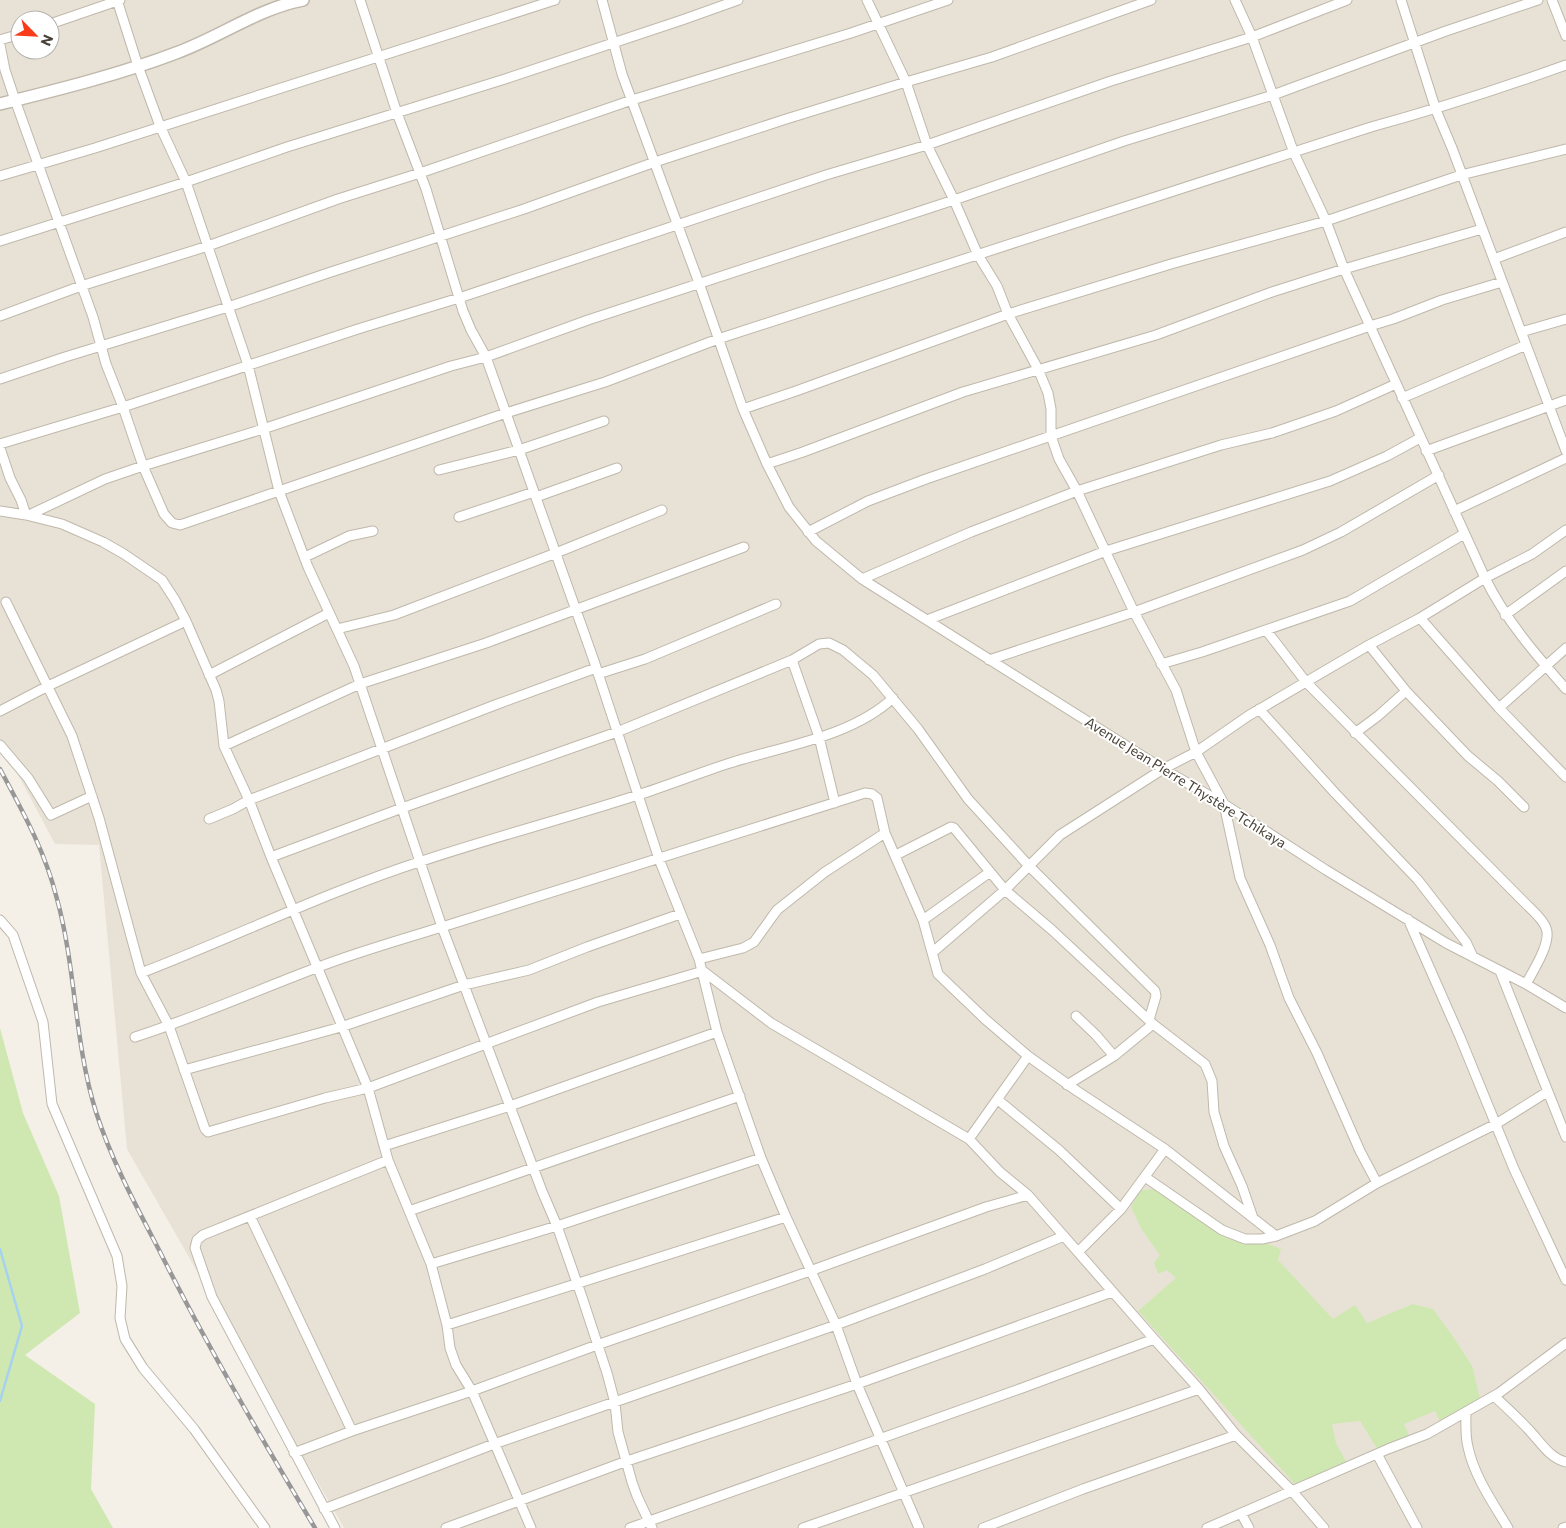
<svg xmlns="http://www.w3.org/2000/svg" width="1566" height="1528" viewBox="0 0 1566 1528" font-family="Commissioner,sans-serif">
<rect width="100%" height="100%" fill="#f4f0e8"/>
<!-- residential -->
<path fill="#e8e2d6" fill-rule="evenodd" d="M0,0h1566v1528h-1222l-217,-379 -28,-304 -44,-1 -55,-103zM20,20h30v30h-30z"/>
<!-- green -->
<path fill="#cfe8b1" d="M0,1028l23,85 36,83 21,117 -55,42 70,49 -4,85 22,39h-113z
M1156,1189l71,49 36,4 18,7 -3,11 55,59 22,-14 12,18 46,-19 20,5 21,29 18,28 8,32 -31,28 -6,2 -8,-17 -31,13 8,19 -31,12 -21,-34 -28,3 4,19 15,28 -49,21 -164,-181 38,-33 -9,-8 -9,4 -4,-11 6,-8 -18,-25 -11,-23 9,-17z"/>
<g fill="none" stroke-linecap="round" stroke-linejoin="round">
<!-- stream -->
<path stroke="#a5d2f0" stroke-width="2.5" d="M0,1249l22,77 -22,75"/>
<defs>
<path id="minor" d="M117,0l21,66 22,60 26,56 62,183 31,126 227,-78 99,-31 113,-43 653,-212c66,-18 131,-39 195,-62
M360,0l37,113 29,76 37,122 8,19 15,27 107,301 66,201 40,100 18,73 44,126 25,59 50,108 21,59 62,144
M602,0l20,74 77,209 44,126 24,55 22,43 27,34 46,38 301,190 61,35 102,66 120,73 80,41 40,24
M867,0l39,82 21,63 27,55 24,55 19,31 11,28 30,55 10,24 3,16v27l8,23 18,32 57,121 42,78 20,62 28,52 16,74 30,67 19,53 28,55 43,98 17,32
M1235,0l17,37 42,116 32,68 18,48 141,309c20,41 51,77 81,111
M1401,0l35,110 16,38 114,303
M1552,0l14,36
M50,24l70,-24
M0,40l20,-6
M0,45l5,25 10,30 78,217 13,47 17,43 20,59 21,48 8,9 8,2 99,-34 29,76 46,99 88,261 423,-134 7,1 5,4 8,35 38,87 15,54 47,45 43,37 49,35 88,58 111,87 39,-15 62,-38 119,-59 51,-32
M0,176l95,-28 460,-148
M0,241l186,-59 101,-35 218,-68 177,-59 56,-20
M1494,259l72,-27
M0,316l81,-30 127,-40 130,-47 82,-26 212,-73 219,-67 97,-33
M1521,332l45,-13
M0,379l65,-22 163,-50 100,-34 196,-64 131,-47 128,-42 123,-38 86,-25 159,-57
M1402,398l124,-53
M743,409l53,-18 212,-77 163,-50 155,-43 135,-46 105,-26
M0,444l123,-37 235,-78 101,-31 367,-123 101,-30 184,-64 141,-44 95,-37
M0,448l10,30 11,22 5,15
M1426,451l140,-51
M767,464l36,-12 160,-60 193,-57 116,-43 72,-23 138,-40
M439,470l80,-20 85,-29
M536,497l81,-29
M0,511l26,4 36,9 41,18 21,12 38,26 13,20 11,21 30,69 3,11 5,45 25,54 22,57 97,231 20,72 43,104 16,61 3,23 6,17 16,26 59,137
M1454,511l112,-53
M29,515l76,-36 38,-13 120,-37 188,-63 35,-9 102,-37 366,-120 170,-59 149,-46 173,-64 92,-31
M459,517l75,-25
M808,532l60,-31 58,-22 444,-153 23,-7 49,-19 60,-18
M305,557l44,-21 24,-5
M862,579l109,-47 106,-41 144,-46 51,-12 64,-22 60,-27
M6,602l66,134 27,82 42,155 28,53 36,103 3,3 117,-34 43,-10 230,-86 105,-31 68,52 198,116 31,33 28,23 126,144 45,50 37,46 56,56 32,37
M1505,615l61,-44
M1420,618l79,90 67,69
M927,620l179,-69 224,-70 57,-25 33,-18
M337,629l57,-14 162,-62 106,-43
M1266,630l40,52 219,221c7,7 18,16 21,25 6,14 -13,43 -20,56
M1369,645l37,46 62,65 30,25 26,26
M792,660l27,77 16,66
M989,660l145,-48 169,-62 38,-18 98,-57
M1161,664l41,-12 148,-51 114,-67
M598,674l47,-15 131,-55
M209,675l120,-62
M1499,708l67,-60
M1259,709l76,84 83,87 48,62 7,15
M0,711l48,-25 138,-65
M1355,733l23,-17 28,-25
M0,745l28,33 23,37 41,-19
M224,746l136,-62 126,-41 258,-96
M209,819l24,-10 16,-9 246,-95 101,-37
M896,855l55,-28 3,1 51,62 47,40 101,94 52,40 7,17 2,31 10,34 18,40 11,32
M271,857l131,-49 215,-76 175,-72 27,-16 10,-1 14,7 30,25 45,54 50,70 61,67 126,125 1,5 -7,24
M1408,919l52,118 54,132 52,111
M0,920l13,15 30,87 9,82 65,152 5,30 -2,32 5,21 18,29 51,61 71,99
M923,920l67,-48
M933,952l72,-62 55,-55 103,-66 33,-17 52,-36 121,-71 51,-27 65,-40 47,-24 34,-24
M699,959l44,-11 11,-6 23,-32 48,-38 60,-39
M1500,971l66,166
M141,973c94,-36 185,-81 281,-112 72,-24 145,-43 216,-66 31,-10 61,-22 92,-32 53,-17 121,-26 163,-65
M1076,1016l20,19 18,21
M135,1037c62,-20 120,-46 181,-69 41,-16 84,-28 126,-41l100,264 15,35 25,71 25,76 8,30 3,29 14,50 5,14 15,32
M184,1070l157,-43 123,-42 65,-15 58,-23 93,-33
M1067,1085l47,-29 39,-32
M998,1100l61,50 62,59
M969,1139l59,-83
M384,1146l126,-40 207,-74
M1145,1177l77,53 23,9h17l14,-3
M409,1211l331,-115
M250,1216l102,215
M1078,1252l43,-43 44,-60
M431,1264l126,-38 204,-68
M447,1325l339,-108
M1494,1396c12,11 23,21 34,33 12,12 21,29 38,33
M1466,1412c0,11 -1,24 2,35 6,29 25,56 40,81
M294,1453l58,-22 120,-40 125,-46 213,-74 176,-64 42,-12
M1377,1454l40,74
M324,1509l170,-65 342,-119 149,-56 79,-33
M1241,1513l8,15
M335,1528l-123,-231 -17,-49 2,-8 6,-5 185,-75
M446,1528l181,-67 230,-77 255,-92
M630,1528l395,-141 129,-48
M803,1528l396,-139
M983,1528l100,-39 153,-54
M1207,1528l181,-79 39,-15 72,-41 67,-50
M1563,1528l3,-1"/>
<path id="tertiary" d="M0,104c57,-14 121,-30 176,-51 44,-16 81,-44 127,-53"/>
</defs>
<!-- minor casing -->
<use href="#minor" stroke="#bfb8ab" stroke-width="11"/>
<!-- tertiary casing -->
<use href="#tertiary" stroke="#bfb8ab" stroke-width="14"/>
<!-- minor -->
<use href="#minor" stroke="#fff" stroke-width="9"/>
<!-- tertiary -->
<use href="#tertiary" stroke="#fff" stroke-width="11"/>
<defs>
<path id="rail" d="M0,769c23,43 45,82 57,130 19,69 17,143 39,213 15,47 39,92 62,136 48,96 102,188 157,280"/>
</defs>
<!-- rail casing -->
<use href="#rail" stroke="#979797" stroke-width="4.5"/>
<!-- rail -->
<use href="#rail" stroke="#fff" stroke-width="2.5" stroke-dasharray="8" stroke-linecap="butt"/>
</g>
<g text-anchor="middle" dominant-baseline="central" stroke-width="4" stroke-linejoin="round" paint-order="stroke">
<!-- street labels -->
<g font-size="14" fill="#474137" stroke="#fff">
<text transform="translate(1186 782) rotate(32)">Avenue Jean Pierre Thystère Tchikaya</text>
</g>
</g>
<!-- north arrow -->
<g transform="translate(35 35) rotate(114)"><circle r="24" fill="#ffffff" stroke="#b5b3af"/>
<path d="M0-4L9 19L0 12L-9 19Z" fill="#f83b1b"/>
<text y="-8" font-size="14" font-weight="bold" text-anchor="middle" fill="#474137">N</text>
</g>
</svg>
